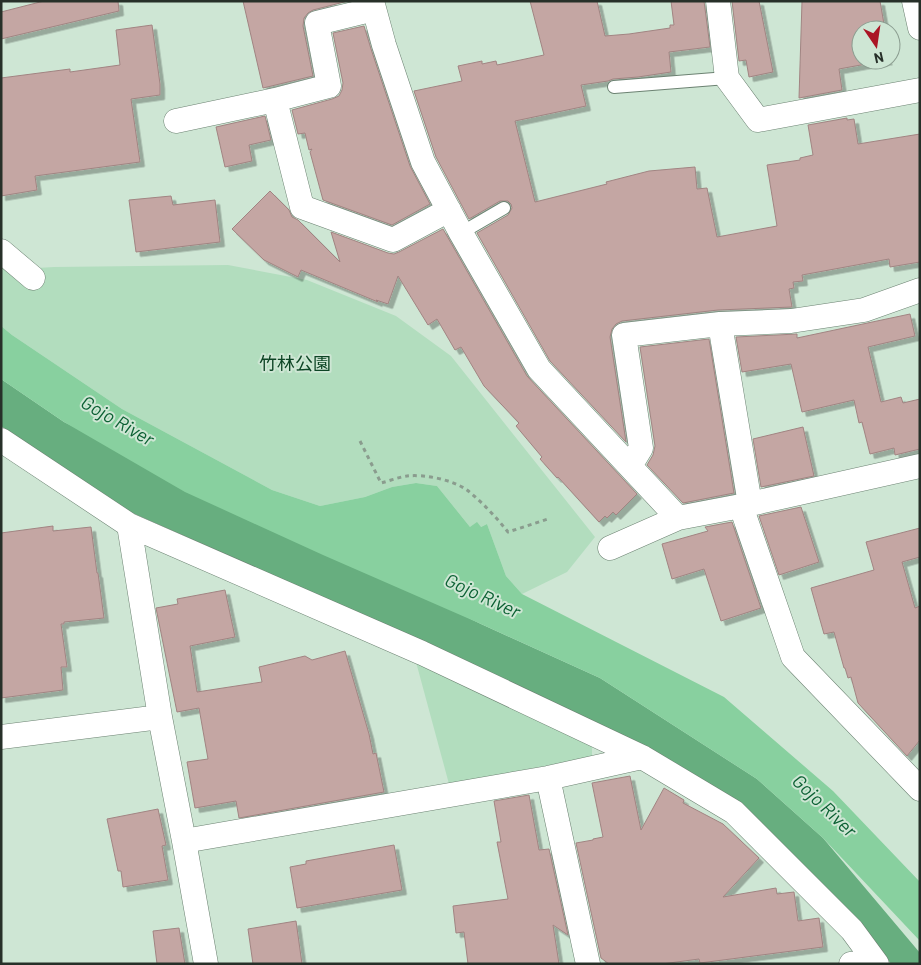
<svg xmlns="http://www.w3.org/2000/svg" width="921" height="965" viewBox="0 0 921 965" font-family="Barlow,'Noto Sans JP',sans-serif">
<defs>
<filter id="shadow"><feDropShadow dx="4.5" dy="4.5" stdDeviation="0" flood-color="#0004"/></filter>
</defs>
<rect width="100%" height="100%" fill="#cee6d4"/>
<!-- green -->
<path fill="#b2ddbe" d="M228,265l79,15 89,36 55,40 144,181 -28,35 -45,22 -16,-18 -19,-52 -6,3h-11l-33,-41 -21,-3 -24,4 -27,10 -45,9 -48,-16 -150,-81 -110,-74 -11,-9v-59l24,20 12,-19 17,-1z
M416,662l176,82v13l-143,27z"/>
<!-- forest -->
<path fill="#67ae7f" d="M1,379l63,43 417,202 119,54 157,101 66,59 97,115v11h-29l-30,-42 -105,-105 -98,-63 -230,-110 -309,-137 -41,-26 -77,-55z"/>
<!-- water -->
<path fill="#88d09f" d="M1,326l11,9 110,74 150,81 48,16 45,-9 27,-10 24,-4 21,3 33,41 7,-5 4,5 6,-3 19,52 16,18 202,103 109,94 87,91v59l-97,-103 -66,-59 -157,-101 -119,-54 -158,-69 -138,-63 -121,-70 -63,-43z"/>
<!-- building -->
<path fill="#c4a6a3" stroke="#a18482" filter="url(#shadow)" d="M44,1h74l1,10 -118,28v-27z
M243,1h105l-35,9 -5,3 -4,5 -1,8 10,50 -50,12z
M530,1h67l8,35 24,-2 41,-6v-3h4l-3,-24h33l6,46 -41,5 2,20 -33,5 -25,2 -5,2 -27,4 5,21 -71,15 20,81 72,-18 -1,-2 43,-11 46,-4 2,22 10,-1 10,49 60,-11 -10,-61 33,-5v-2l13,-3 -5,-30 39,-7v2l7,-1 4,25 62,-10v128l-30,5 -1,-8 -87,16 1,6 -10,1 1,6 -5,1 3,18 -74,3 -96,11 -6,3 -4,5 -2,8 16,105 -76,-81 -73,-128 31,-18 4,-7 -1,-4 -3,-3h-8l-31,18 -33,-62 -22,-66 48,-10 -4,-15 24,-5v3l14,-3 1,4 47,-10z
M732,1h27l14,71 -24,5 -3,-17 -7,1z
M802,1h78l5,29h-24v30h27l-49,9 3,21 -43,8z
M152,25l8,59v11l-29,4 9,63 -105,14 2,14 -36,6v-118l69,-9v3l50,-7 -4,-35z
M364,26l7,23 39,117 20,38 -38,21 -69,-25 -13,-48 2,-3 -3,1 -4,-17 -7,1 -6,-24 40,-11 7,-3 3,-6 1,-7 -10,-50z
M265,116l6,24 -22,5 3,16 -27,6 -9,-40z
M270,191l19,19 3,7 6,3 42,42 -9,-30 57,21 6,1 5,-2 44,-23 84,147 110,118 -21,21 -3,-3 -6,6 -2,-2 -6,6 -41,-45 -1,1 -17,-19 2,-2 -26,-31 3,-3 -35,-37 -23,-39 -6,3 -18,-31 -9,6 -30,-49 -10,28 -12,-4 2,2 -77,-32 -3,7 -34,-17 -32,-31z
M171,196l2,9 42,-5 5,42 -84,10 -7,-52z
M910,314l5,22 -47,11 13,55 20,-5 2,6 17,-4v50l-25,6 -1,-7 -24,6 -8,-32 -3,1 -5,-23 -52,12 -11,-48 -49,8 -6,-35 61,-3v4z
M709,339l25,154 -51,10 -36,-38 6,-10 2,-9 -15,-99z
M803,427l11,49 -53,11 -8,-48z
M801,507l18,55 -40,13 -20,-59z
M732,522l29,86 -40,13 -17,-52 -32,10 -10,-35 46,-13 -3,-4z
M53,526v5l38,-4 6,46h1l6,45 -40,4v2h-3l6,43h-6l2,23 -62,8v-165z
M920,528v29l-18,5 13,46 5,-2v134l-13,16 -49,-53 -7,-26 -3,1 -3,-10h-1l-10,-36 -10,2 -13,-46 63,-18 -8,-28z
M225,590l10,47 -45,9 7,46 65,-10 -3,-15 46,-11 7,4 33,-9 24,83 4,20 3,-1 8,39 -145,26 -3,-17 -41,7 -8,-46 21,-3 -9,-51 -22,4 -21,-104 22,-4 -1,-5z
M630,776l11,54 23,-42 20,12 -1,3 40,21 36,34 -36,39 53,-9 1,6 17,-2 4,29 21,-3 4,29 -123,16 -1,-4 -37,5h-53l-8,-6 -25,-115 17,-3v-1l10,-2 -11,-54z
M529,795l10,55 10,-1 19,86 -15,-10 6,39h-91l-4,-32 -8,1 -3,-27 55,-7 -11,-57h4l-7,-41z
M158,809l8,36 -4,1 6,34 -45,7 -2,-16h-3l-11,-52z
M394,845l8,45 -105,18 -7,-41 16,-3v-3z
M296,921l6,43h-49l-5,-35z
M179,928l6,36h-28l-4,-33z"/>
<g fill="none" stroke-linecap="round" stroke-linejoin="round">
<defs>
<path id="service" d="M614,87l113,-9
M461,233l43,-25"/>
<path id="minor" d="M372,1l12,44 39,117 38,71 78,136 139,149 63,-12 179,-40
M718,1l9,77 31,42 162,-30
M914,1l6,27
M275,100l27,107 91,33 56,-30
M176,121l99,-21 54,-14 -12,-63 57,-14
M1,251l32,27
M720,324l30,180
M1,440l128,85 293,128 220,104 92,55 118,118 25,34
M630,466l11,-18 -17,-113 96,-11 71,-3 73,-11 56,-20
M741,506l52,151 127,132
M129,525l31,192
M610,548l68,-30
M1,737l159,-20 24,124 22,123
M548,778l40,186
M184,841l364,-63 94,-21
M851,964l23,-3"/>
</defs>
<!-- service casing -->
<use href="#service" stroke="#6c8272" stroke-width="14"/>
<!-- minor casing -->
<use href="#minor" stroke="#6c8272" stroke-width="25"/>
<!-- path -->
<path stroke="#8a9c8e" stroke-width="3" stroke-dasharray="4 4" stroke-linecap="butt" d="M360,441l21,42c8,-2 18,-6 26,-7 18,-2 46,4 60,14 15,12 29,27 41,42l40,-13"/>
<!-- service -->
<use href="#service" stroke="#fff" stroke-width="12"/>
<!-- minor -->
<use href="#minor" stroke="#fff" stroke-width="24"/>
</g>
<g text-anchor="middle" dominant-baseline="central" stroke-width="4" stroke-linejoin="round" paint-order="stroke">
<!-- park labels -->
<g font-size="18" fill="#0d4525" stroke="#cee6d4">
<text x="295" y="363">竹林公園</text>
</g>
<!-- water labels -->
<g font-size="19" font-style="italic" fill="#0c6134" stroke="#cee6d4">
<text transform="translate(118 420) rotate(30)">Gojo River</text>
<text transform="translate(483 595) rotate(25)">Gojo River</text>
<text transform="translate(825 805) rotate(44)">Gojo River</text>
</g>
</g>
<!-- border -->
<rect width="921" height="965" fill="none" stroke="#273029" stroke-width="5"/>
<!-- north arrow -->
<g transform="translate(876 45) rotate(167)"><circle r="24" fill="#cee6d4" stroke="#8b9d90"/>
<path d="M0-4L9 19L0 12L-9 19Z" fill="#aa1524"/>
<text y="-8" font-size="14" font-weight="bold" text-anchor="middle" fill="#273029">N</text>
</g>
</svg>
